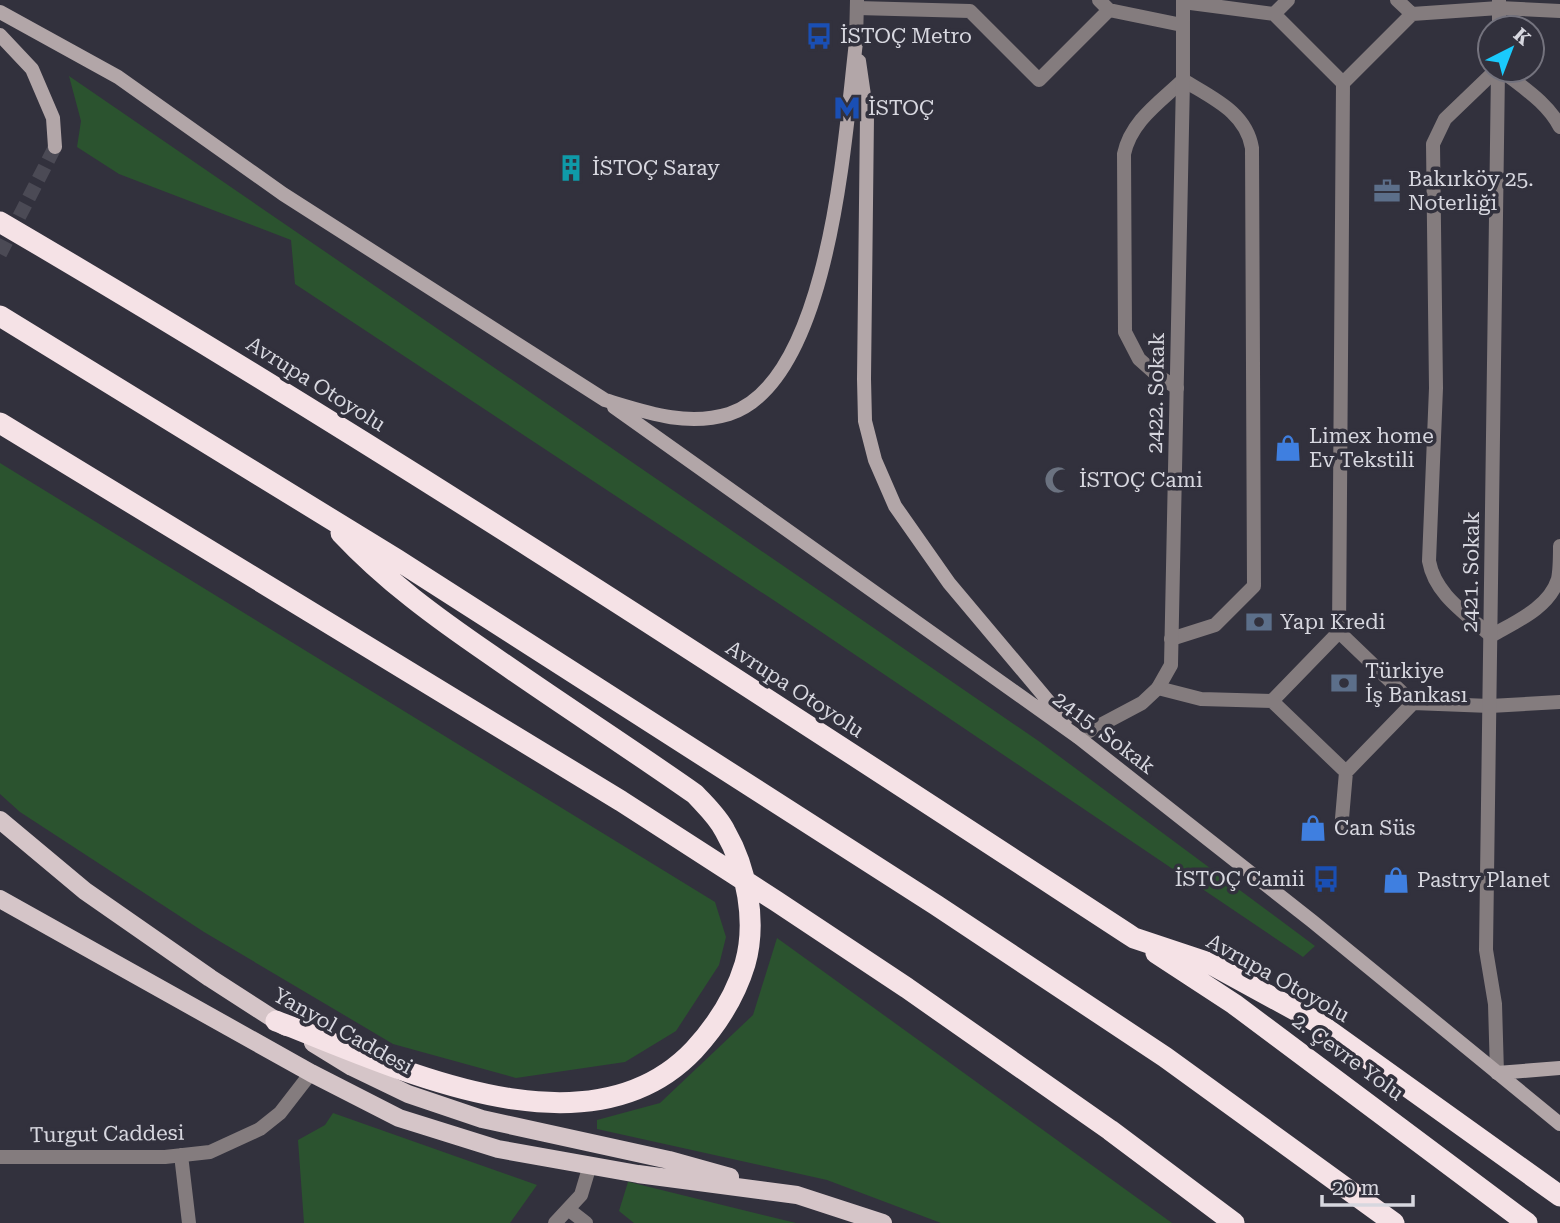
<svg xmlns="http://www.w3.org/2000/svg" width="1560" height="1223" viewBox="0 0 1560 1223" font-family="'Roboto Serif',serif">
<rect width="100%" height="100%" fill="#32313d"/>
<!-- green -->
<path fill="#2b532f" d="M69,76l971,666 275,204 -12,11 -495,-334 -513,-339 -4,-44 -172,-66 -42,-27 4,-26z
M0,463l715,439 11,35 -7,28 -43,66 -51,31 -109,16 -123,-34 -189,-112 -184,-120 -20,-18z
M777,938l395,285h-231l-114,-43 -230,-51v-9l63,-17 93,-88z
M333,1113l204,72 -27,38h-206l-6,-83 27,-15z
M628,1182h1l167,41h-162l-15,-12z"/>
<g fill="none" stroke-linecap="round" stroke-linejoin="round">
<!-- secondary-tunnel -->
<path stroke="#4b4a55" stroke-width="14" stroke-dasharray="14 7" stroke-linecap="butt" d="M0,254l55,-107"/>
<!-- lane -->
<path stroke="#847c7e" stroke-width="14" d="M1099,0l10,10 73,15
M1288,0l-14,14 69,69
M1183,2l91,12
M857,8l113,3 69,69 70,-70
M1412,14l87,-6 61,3
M1496,70l-51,49 -12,25 3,244 -7,173c6,34 38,53 62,75 24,-14 58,-28 67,-57 2,-9 2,-23 2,-33
M1501,70c21,17 46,32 59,57
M1339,632l4,-549 69,-69 -15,-14
M1171,639l44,-14 39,-39 -2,-438c-6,-36 -40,-50 -69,-68 -23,22 -52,41 -59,74l1,178 14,27 18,16 20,13
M1158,688l43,11 71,2 74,71 67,-69
M1272,701l67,-69 74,71 77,3 70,-4
M1341,830l5,-58"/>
<!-- street -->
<path stroke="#847c7e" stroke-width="14" d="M1499,28v-28
M856,42l1,-42
M1078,737l64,-34 16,-15 13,-23 12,-585v-80
M1497,1073l-2,-69 -9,-54 12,-880
M181,1155l8,68
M0,1157h165l45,-5 50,-23 20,-16 31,-40
M568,1209l18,14
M555,1223l26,-28 9,-30"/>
<!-- secondary -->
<path stroke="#b2a6a8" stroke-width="14" d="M0,12l118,65 165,117 322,206c40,12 81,27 124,14 102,-33 116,-281 127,-372
M0,35l32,34 21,49 2,29
M859,61l8,55 -3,263 1,42 10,39 20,46 54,77 116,138
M614,407l464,330 234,184 248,203
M1497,1073l63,-5"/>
<!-- primary -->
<path stroke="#d5c5c8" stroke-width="18" d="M0,820l85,71 125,87 76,49
M0,899l311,174 88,45 99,31 140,25 159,21 86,28
M313,1043l39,24 56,27 74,25 187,41 61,17"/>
<!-- highway -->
<path stroke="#f5e2e6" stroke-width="21" d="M0,222c386,226 760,472 1134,716l75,25 108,59 243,174
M0,316l396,243 540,346 229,152 229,166
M0,423l621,378 155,100 131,87 203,142 124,93
M1156,953l78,51 293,219
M276,1021c118,45 311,142 418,29 23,-25 41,-53 51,-86 12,-42 2,-95 -20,-133 -7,-14 -19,-25 -30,-37 -67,-47 -137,-92 -204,-139 -54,-37 -105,-74 -150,-122"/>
</g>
<!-- icons -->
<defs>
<symbol id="bus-bare" viewBox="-9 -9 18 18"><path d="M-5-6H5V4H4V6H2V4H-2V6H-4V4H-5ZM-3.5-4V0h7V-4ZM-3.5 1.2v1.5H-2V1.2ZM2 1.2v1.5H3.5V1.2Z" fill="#1a4fb4" stroke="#32313d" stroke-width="2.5" paint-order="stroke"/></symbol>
<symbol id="metro-bare" viewBox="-9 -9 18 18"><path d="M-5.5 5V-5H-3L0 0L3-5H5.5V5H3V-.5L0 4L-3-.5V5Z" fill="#1a4fb4" stroke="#32313d" stroke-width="2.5" paint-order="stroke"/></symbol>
<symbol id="building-bare" viewBox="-9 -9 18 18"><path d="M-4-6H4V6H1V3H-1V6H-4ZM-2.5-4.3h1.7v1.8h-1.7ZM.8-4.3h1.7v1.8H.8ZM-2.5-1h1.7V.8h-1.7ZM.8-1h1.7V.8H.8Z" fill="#0f9aa8" stroke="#32313d" stroke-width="2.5" paint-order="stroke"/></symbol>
<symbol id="office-bare" viewBox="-9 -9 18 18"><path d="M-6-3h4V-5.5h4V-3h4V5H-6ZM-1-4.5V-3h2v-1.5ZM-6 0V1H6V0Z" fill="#5c6f8a" stroke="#32313d" stroke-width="2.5" paint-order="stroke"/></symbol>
<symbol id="shop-bare" viewBox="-9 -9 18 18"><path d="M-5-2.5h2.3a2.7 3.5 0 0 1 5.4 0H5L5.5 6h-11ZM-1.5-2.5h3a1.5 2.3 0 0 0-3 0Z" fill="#3f7fe0" stroke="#32313d" stroke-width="2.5" paint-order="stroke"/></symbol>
<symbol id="mosque-bare" viewBox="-9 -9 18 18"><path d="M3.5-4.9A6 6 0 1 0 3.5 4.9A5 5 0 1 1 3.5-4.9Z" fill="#6b7280" stroke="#32313d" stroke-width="2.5" paint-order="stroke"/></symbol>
<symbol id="bank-bare" viewBox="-9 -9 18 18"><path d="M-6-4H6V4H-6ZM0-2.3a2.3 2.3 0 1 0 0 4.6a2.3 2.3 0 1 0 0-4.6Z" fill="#5c6f8a" stroke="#32313d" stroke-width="2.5" paint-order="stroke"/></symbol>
</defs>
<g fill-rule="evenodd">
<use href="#bus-bare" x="800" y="17" width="38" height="38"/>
<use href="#metro-bare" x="828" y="89" width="38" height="38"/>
<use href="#building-bare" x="552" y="149" width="38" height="38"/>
<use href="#office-bare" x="1368" y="172" width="38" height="38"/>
<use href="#shop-bare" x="1269" y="429" width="38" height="38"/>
<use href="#mosque-bare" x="1039" y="461" width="38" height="38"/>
<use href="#bank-bare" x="1240" y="603" width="38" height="38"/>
<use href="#bank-bare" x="1325" y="664" width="38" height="38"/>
<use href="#shop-bare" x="1294" y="809" width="38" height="38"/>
<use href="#bus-bare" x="1307" y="860" width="38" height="38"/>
<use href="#shop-bare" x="1377" y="861" width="38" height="38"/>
</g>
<g text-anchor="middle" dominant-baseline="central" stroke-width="7" stroke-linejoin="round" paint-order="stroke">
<!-- poi labels -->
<g font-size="21" fill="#d7d7df" stroke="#32313d" text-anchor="start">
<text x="840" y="36">İSTOÇ Metro</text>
<text x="868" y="108">İSTOÇ</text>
<text x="592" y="168">İSTOÇ Saray</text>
<text x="1408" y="179">Bakırköy 25.<tspan x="1408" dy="24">Noterliği</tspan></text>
<text x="1309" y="436">Limex home<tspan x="1309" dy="24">Ev Tekstili</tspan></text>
<text x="1079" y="480">İSTOÇ Cami</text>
<text x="1280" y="622">Yapı Kredi</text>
<text x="1365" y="671">Türkiye<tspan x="1365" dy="24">İş Bankası</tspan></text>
<text x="1334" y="828">Can Süs</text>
<text x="1305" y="879" text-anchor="end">İSTOÇ Camii</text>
<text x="1417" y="880">Pastry Planet</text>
</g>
<!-- street labels -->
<g font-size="21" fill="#d7d7df" stroke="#32313d">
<text transform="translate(316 384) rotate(32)">Avrupa Otoyolu</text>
<text transform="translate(1156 393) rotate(-89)">2422. Sokak</text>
<text transform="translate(1471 572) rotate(-89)">2421. Sokak</text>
<text transform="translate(795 689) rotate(33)">Avrupa Otoyolu</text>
<text transform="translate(1104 733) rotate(37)">2415. Sokak</text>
<text transform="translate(1278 978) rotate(29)">Avrupa Otoyolu</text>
<text transform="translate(343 1031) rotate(29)">Yanyol Caddesi</text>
<text transform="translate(1348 1057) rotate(36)">2. Çevre Yolu</text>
<text transform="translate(107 1134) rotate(-1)">Turgut Caddesi</text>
</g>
</g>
<!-- north arrow -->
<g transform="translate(1511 49) rotate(42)"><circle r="33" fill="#32313d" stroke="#74737e" stroke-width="2"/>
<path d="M0-5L12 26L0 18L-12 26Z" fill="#1acafc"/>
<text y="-10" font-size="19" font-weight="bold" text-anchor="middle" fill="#d7d7df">K</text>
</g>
<!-- scale -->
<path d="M1322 1195v10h91v-10" fill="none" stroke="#d7d7df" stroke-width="3.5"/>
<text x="1332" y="1195" font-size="21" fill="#d7d7df" stroke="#32313d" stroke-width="5" paint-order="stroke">20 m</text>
</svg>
